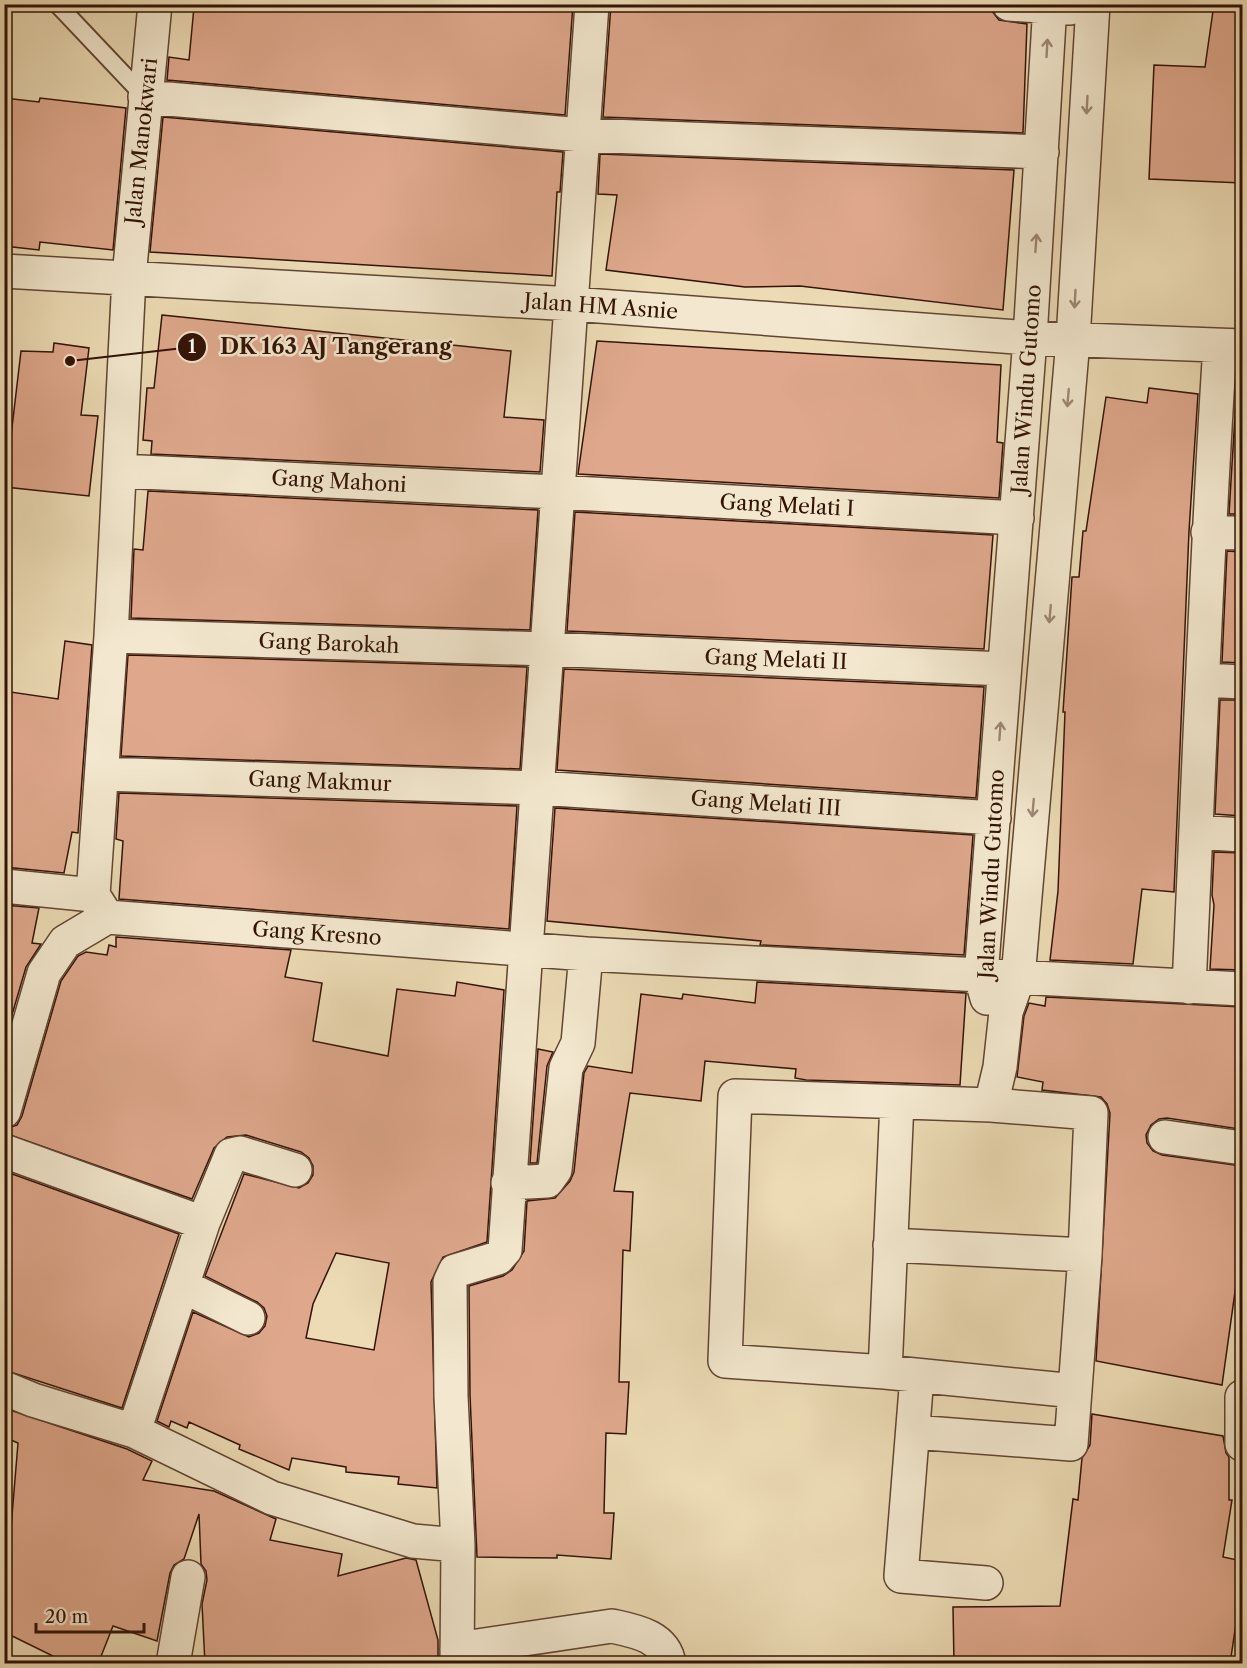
<svg xmlns="http://www.w3.org/2000/svg" width="1247" height="1668" viewBox="0 0 1247 1668" font-family="'Libre Caslon Text',serif">
<rect width="100%" height="100%" fill="#ecdbb5"/>
<filter id="stains"><feTurbulence type="fractalNoise" baseFrequency=".00333" numOctaves="4"/><feColorMatrix values="0 0 0 0 .2 0 0 0 0 .09 0 0 0 0 .02 0 0 0 .5 -.17"/></filter>
<radialGradient id="worn" r=".72"><stop offset=".6" stop-color="#630" stop-opacity="0"/><stop offset="1" stop-color="#630" stop-opacity=".3"/></radialGradient>
<!-- building -->
<path fill="#dfa88d" stroke="#331306" stroke-width="1.5" fill-rule="evenodd" d="M229,4h344l-8,111 -398,-35 2,-23 20,3 5,-53 35,4z
M611,4h264l61,6 1,-2 55,3 7,9 28,4 -4,109 -420,-16z
M1214,4h28v179l-93,-4 5,-114 51,2z
M4,98l35,4 1,-4 86,10 -13,142 -73,-8 -1,8 -35,-4z
M163,117l400,35 -3,40h-3l-5,84 -402,-24z
M600,154l414,16 -11,140 -203,-24 -55,1 -139,-17 11,-75 -19,-1z
M162,315l349,36 -7,66 40,3 -4,52 -389,-18 1,-13 -9,-1 4,-52h7z
M597,341l404,24 -4,77 6,1 -4,55 -421,-24z
M54,343l35,5 -8,67 17,1 -9,80 -84,-9 16,-136 32,1z
M1149,388l49,6 -9,137 -15,361 -32,-3 -9,75 -83,-4 8,-69 7,-179h-2l9,-135h7l4,-46h3l20,-134 41,6z
M1236,399l6,1v114h-13z
M148,491l390,19 -8,120 -399,-12 3,-69 9,1z
M575,512l418,23 -9,114 -417,-18z
M1227,551l15,1v111l-20,-1z
M65,641l27,4 -14,188 -6,-1 -8,41 -60,-6v-87l6,-35h-6v-54l54,8z
M128,655l399,12 -7,102 -399,-13z
M564,669l420,18 -8,111 -419,-28z
M1220,700h22v116l-27,-2z
M119,793l398,13 -8,123 -390,-30 4,-58 -7,-2z
M555,808l418,27 -9,120 -204,-10 1,-4 -214,-20z
M1214,852l28,1v117l-32,-1 4,-64 -2,-10z
M4,905l35,3 -7,35 9,1 -15,23 -22,75z
M116,937l175,13 -6,27 37,6 -9,58 75,15 9,-67 58,7 2,-14 47,8 -17,252 -44,15 -12,25 6,206 -39,-4 1,-7 -53,-5v-5l-54,-9 -3,12 -50,-21 1,-4 -51,-23 -2,6 -16,-7 -2,6 -12,-6 36,-109 56,25 10,-4 6,-7 2,-10 -3,-8 -7,-6 -52,-26 39,-102 55,14 9,-5 5,-8v-9l-4,-8 -8,-6 -55,-17 -19,2 -13,11 -22,51 -188,-66v-4l13,-4 5,-9 39,-135 17,-25 8,-4 21,3 2,-10 7,2zM336,1253l53,10 -15,87 -68,-12 7,-34z
M757,982l209,11 -6,92 -154,-5 -11,-2 1,-9 -91,-8 -4,40 -71,-8 -16,98 19,1 -3,59 -7,-1 -4,132h10l-3,52 -20,-1 -2,80h10l-3,46 -54,-4v3l-80,-1 -7,-162 -1,-109 34,-10 9,-6 12,-19 3,-50 28,-3 15,-17 4,-9 10,-99 4,-7 44,7 9,-79 41,5 1,-5 72,9z
M1046,997l196,10v104l-3,18 -72,-11 -8,1 -8,6 -5,10 1,8 6,8 9,4 80,11v90h-2l-18,129 -126,-24 14,-248 -3,-9 -6,-7 -59,-7 1,-8 -26,-5 7,-61 5,-13 16,3z
M538,1049l15,3 -6,14 -10,97h-7z
M4,1171l175,63 -57,174 -118,-38z
M4,1408l123,41 25,12 -9,19 71,11 62,28 -6,21 72,14 -4,22 68,-18 10,2 22,80v22l-86,-2v4h-147l-3,-60 5,-24 -1,-9 -5,-7 -2,-50 -15,45 -10,6 -4,8 -13,68 -44,-15 -15,38h-29l-65,-32v-82l5,2 9,-109 -14,-6z
M1092,1414l131,22 3,17 3,4v43h3l-9,57 19,4 -6,35h4l-10,68h-276l-1,-57 107,-1 13,-107 5,1 4,-42 8,-13z"/>
<g fill="none" stroke-linecap="round" stroke-linejoin="round">
<defs>
<path id="service" d="M57,4l88,93"/>
<path id="minor" d="M1009,4l61,4
M145,97l437,38 460,17
M4,271l568,33 458,34 212,8
M120,471l437,21 460,26
M1208,532l34,1
M111,636l436,13 457,20
M1204,680l38,2
M102,774l436,14 456,30
M1196,832l46,3
M4,886l89,9
M107,917l479,37 656,35
M107,917l-14,-22 18,-259 18,-359 26,-273
M1189,987c10,-214 17,-428 31,-641
M987,998l-6,-21 49,-639 20,-334
M991,1105l9,-38 6,-55 12,-34 55,-638 20,-336
M4,1111l40,-138 21,-31 42,-25
M1165,1137l77,11
M4,1151l199,72 -69,208
M508,1183l39,-2 8,-11 11,-102 12,-25 8,-89
M203,1223l28,-68 9,-2 55,17
M890,1245l195,10 6,-142 -100,-8 -256,-9 -10,265 160,11 190,19
M183,1286l65,32
M885,1372l12,-270
M917,1376l-16,200 85,7
M4,1388l29,12 101,31 138,67 141,43 45,4
M1242,1397v47
M913,1432l158,12 14,-189
M457,1649l155,-23c23,5 53,10 57,38
M173,1664l15,-87
M457,1664l1,-119 -7,-149 -1,-114 5,-11 43,-13 7,-8 87,-1246"/>
</defs>
<!-- service casing -->
<use href="#service" stroke="#614532" stroke-width="20"/>
<!-- minor casing -->
<use href="#minor" stroke="#614532" stroke-width="36"/>
<!-- service -->
<use href="#service" stroke="#f3e8cf" stroke-width="16"/>
<!-- minor -->
<use href="#minor" stroke="#f3e8cf" stroke-width="33"/>
</g>
<!-- one-way arrows -->
<defs><path id="oneway-shaft" d="M-6 0H5M1.5-3L5.5 0L1.5 3" fill="none" stroke-width="1.6" stroke-linecap="round" stroke-linejoin="round" transform="scale(1.5)"/></defs>
<g stroke="#9d8875">
<use href="#oneway-shaft" transform="translate(1047 48) rotate(-87)"/>
<use href="#oneway-shaft" transform="translate(1087 105) rotate(93)"/>
<use href="#oneway-shaft" transform="translate(1036 243) rotate(-86)"/>
<use href="#oneway-shaft" transform="translate(1075 299) rotate(93)"/>
<use href="#oneway-shaft" transform="translate(1068 398) rotate(95)"/>
<use href="#oneway-shaft" transform="translate(1050 614) rotate(95)"/>
<use href="#oneway-shaft" transform="translate(1000 731) rotate(-86)"/>
<use href="#oneway-shaft" transform="translate(1033 808) rotate(95)"/>
</g>
<g text-anchor="middle" dominant-baseline="central" stroke-width="5" stroke-linejoin="round" paint-order="stroke">
<!-- street labels -->
<g font-size="21" fill="#331306" stroke="#f3e8cf">
<text transform="translate(141 141) rotate(-84)">Jalan Manokwari</text>
<text transform="translate(601 306) rotate(4)">Jalan HM Asnie</text>
<text transform="translate(1026 389) rotate(-86)">Jalan Windu Gutomo</text>
<text transform="translate(339 481) rotate(3)">Gang Mahoni</text>
<text transform="translate(787 505) rotate(3)">Gang Melati I</text>
<text transform="translate(329 643) rotate(2)">Gang Barokah</text>
<text transform="translate(776 659) rotate(2)">Gang Melati II</text>
<text transform="translate(320 781) rotate(2)">Gang Makmur</text>
<text transform="translate(766 803) rotate(4)">Gang Melati III</text>
<text transform="translate(991 874) rotate(-87)">Jalan Windu Gutomo</text>
<text transform="translate(317 933) rotate(4)">Gang Kresno</text>
</g>
</g>
<!-- callouts -->
<path fill="none" stroke="#331306" stroke-width="2" d="M70 361L192 347"/>
<g fill="#331306" stroke="#f3e8cf" stroke-width="2">
<circle cx="70" cy="361" r="6"/>
<circle cx="192" cy="347" r="15"/>
</g>
<g font-size="18" text-anchor="middle" font-weight="bold" fill="#fff">
<text x="192" y="353">1</text>
</g>
<g font-size="22" text-anchor="middle" font-weight="bold" fill="#331306" stroke="#f3e8cf" stroke-width="5" stroke-linejoin="round" paint-order="stroke">
<text x="336" y="354">DK 163 AJ Tangerang</text>
</g>
<!-- margin -->
<rect width="1247" height="1668" fill="none" stroke="#ecdbb5" stroke-width="24"/>
<rect x="6" y="6" width="1235" height="1656" fill="none" stroke="#331306" stroke-width="3"/>
<rect x="12" y="12" width="1223" height="1644" fill="none" stroke="#331306" stroke-width="1.5"/>
<!-- scale -->
<path d="M36 1623v9h108v-9" fill="none" stroke="#331306" stroke-width="3"/>
<text x="45" y="1623" font-size="18" fill="#331306" stroke="#f3e8cf" stroke-width="4.5" paint-order="stroke">20 m</text>
<rect width="100%" height="100%" filter="url(#stains)"/>
<rect width="100%" height="100%" fill="url(#worn)"/>
</svg>
